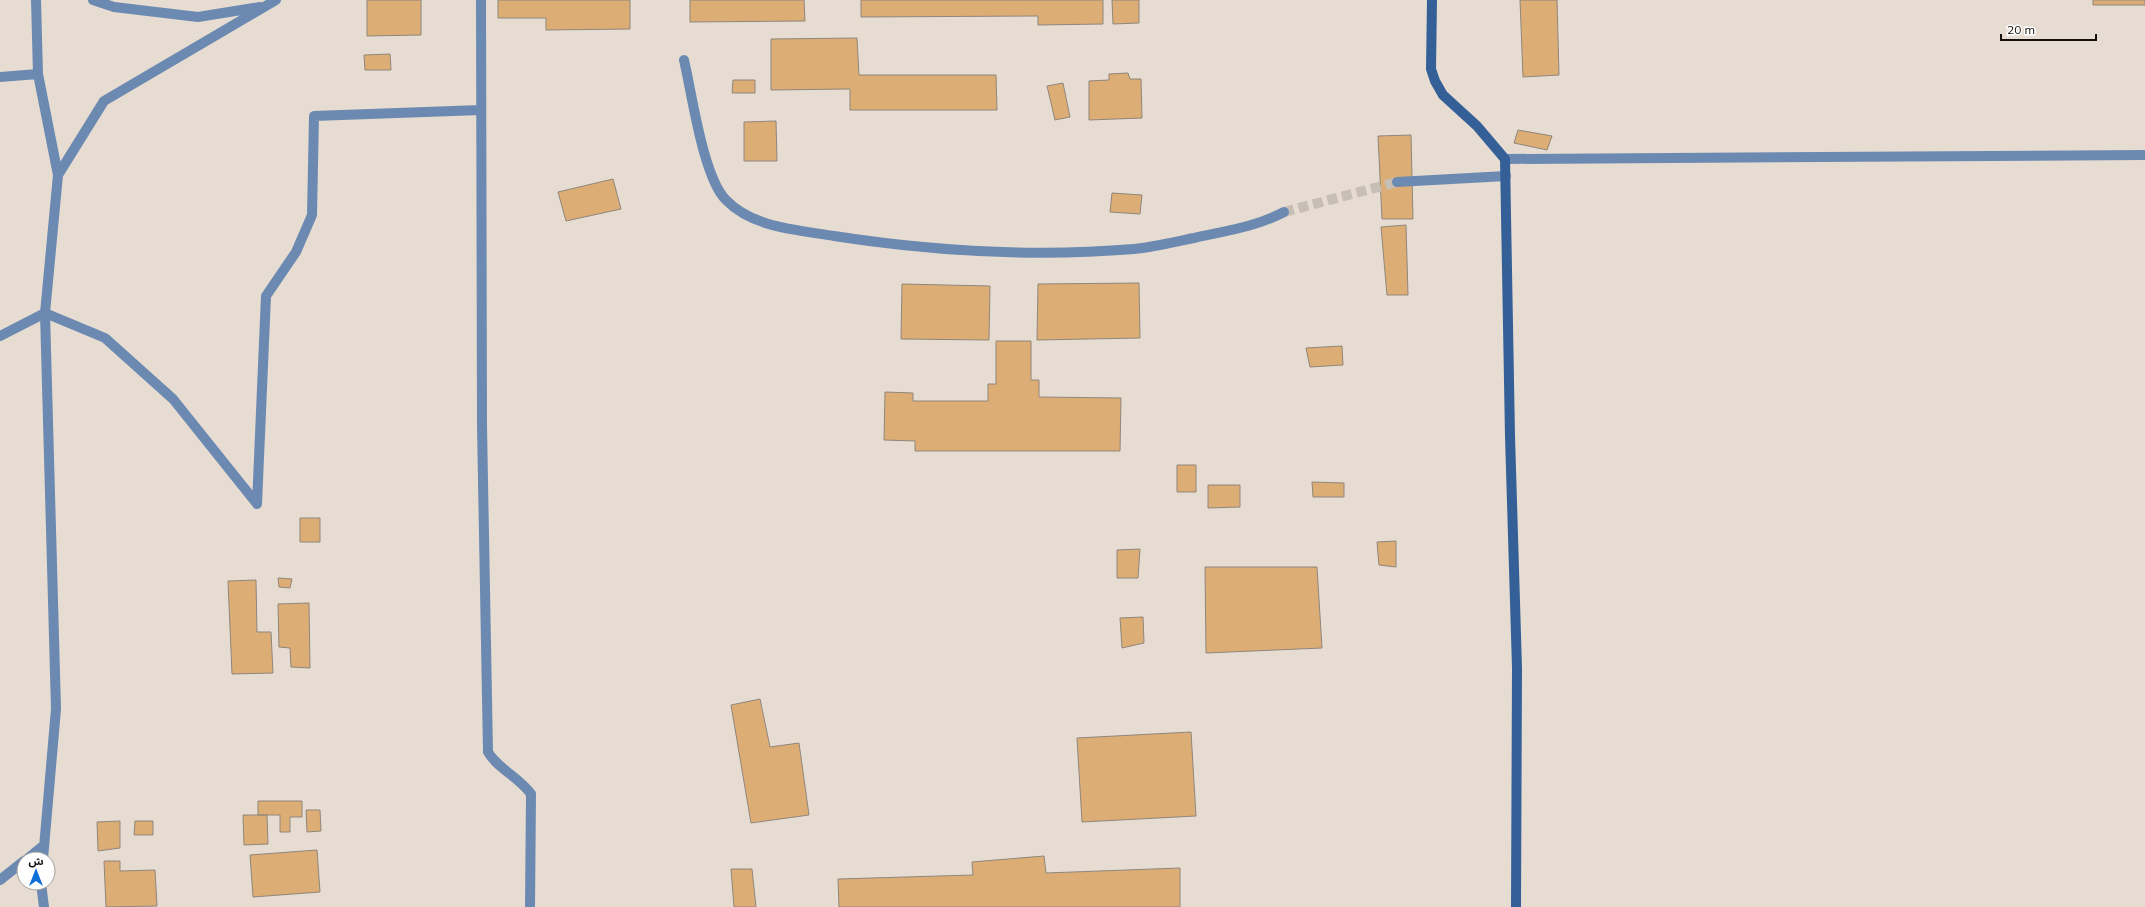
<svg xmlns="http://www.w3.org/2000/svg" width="2145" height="907" viewBox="0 0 2145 907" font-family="Mulish,'Noto Sans Arabic',sans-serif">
<rect width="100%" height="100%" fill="#e7dcd1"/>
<!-- building -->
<path fill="#ddad76" stroke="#8f867c" d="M367,0h54v35l-54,1z
M498,0h132v29l-84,1v-12h-48z
M690,0h114l1,21 -115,1z
M861,0h242v24l-65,1v-9l-177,1z
M1112,0h27v23l-26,1z
M1520,0h37l2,75 -36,2z
M2093,0h52v5h-52z
M857,38l2,37h137l1,35h-147v-21l-79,1v-51z
M390,54l1,16h-26l-1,-15z
M1128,73l2,6h11l1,39 -53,2v-39l20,-1v-6z
M733,80h22v13h-23z
M1063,83l7,34 -15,3 -8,-34z
M776,121l1,40h-33v-39z
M1518,130l34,6 -5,14 -33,-7z
M1411,135l2,84h-31l-4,-83z
M613,179l8,30 -55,12 -8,-29z
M1112,193l30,2 -2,19 -30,-2z
M1406,225l2,70h-21l-6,-68z
M1139,283l1,55 -103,2 1,-56z
M902,284l88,2 -1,54 -88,-1z
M996,341h35v39h8v17l82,1 -1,53h-205v-10l-31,-1 1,-48 28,1v8h75v-17h8z
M1342,346l1,19 -33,2 -4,-19z
M1177,465h19v27h-19z
M1312,482l32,1v14h-31z
M1208,485h32v22l-32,1z
M300,518h20v24h-20z
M1396,541v26l-17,-2 -2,-23z
M1140,549l-2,29h-21v-28z
M1205,567h112l5,81 -116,5z
M278,578l14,1 -2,9 -11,-1z
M256,580l1,52h14l2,41 -41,1 -4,-93z
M309,603l1,65 -19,-1 -1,-19 -11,-1 -1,-43z
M1143,617l1,26 -22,5 -2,-30z
M760,699l10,48 29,-4 10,72 -58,8 -20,-118z
M1191,732l5,84 -114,6 -5,-84z
M258,801h44v16h-12v15h-10v-17h-22z
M306,810h14l1,21 -14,1z
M243,815h24l1,29 -24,1z
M120,821v27l-22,3 -1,-29z
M135,821h18v14h-19z
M317,850l3,42 -67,5 -3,-42z
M1044,856l2,17 134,-5v39h-341l-1,-28 135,-4 -1,-13z
M104,861h16v10l35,-1 2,36 -51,1z
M731,869h21l4,38h-22z"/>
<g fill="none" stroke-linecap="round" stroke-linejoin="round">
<!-- street-tunnel -->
<path stroke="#c7beb4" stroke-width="10" stroke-dasharray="10 5" stroke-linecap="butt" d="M1284,212l113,-30"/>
<!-- street -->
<path stroke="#6c8ab1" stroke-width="10" d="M93,0l21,7 84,10 62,-10
M481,0l1,426 6,326c10,17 31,25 43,42l-1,113
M684,60c8,34 19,117 42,140 27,28 72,30 108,36 97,15 202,21 300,13 20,-2 40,-7 60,-11 31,-7 62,-11 90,-26
M38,74l20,101
M0,77l38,-3 -2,-74
M1505,159l640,-4
M1397,182l109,-6
M0,336l45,-23 60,25 68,61 84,105
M257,504l9,-208 30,-44 16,-37 2,-99 167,-6
M27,859l17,-14
M43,859l13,-150 -11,-396 13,-138 46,-74 172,-101
M0,880l24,-19
M41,883l3,24"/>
<!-- secondary -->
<path stroke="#346097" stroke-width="10" d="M1432,0l-1,69 4,12 8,14 34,31 28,33 5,277 7,232 -1,239"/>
</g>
<!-- north arrow -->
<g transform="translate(36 871)"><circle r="19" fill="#ffffff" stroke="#a1a09e"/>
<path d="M0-3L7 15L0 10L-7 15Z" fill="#0d6fd8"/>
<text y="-6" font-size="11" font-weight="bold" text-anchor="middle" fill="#14110d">ش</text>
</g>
<!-- scale -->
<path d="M2001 34v6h95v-6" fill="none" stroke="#14110d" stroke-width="2"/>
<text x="2007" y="34" font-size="12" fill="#14110d" stroke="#ffffff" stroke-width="3" paint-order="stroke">20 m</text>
</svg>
